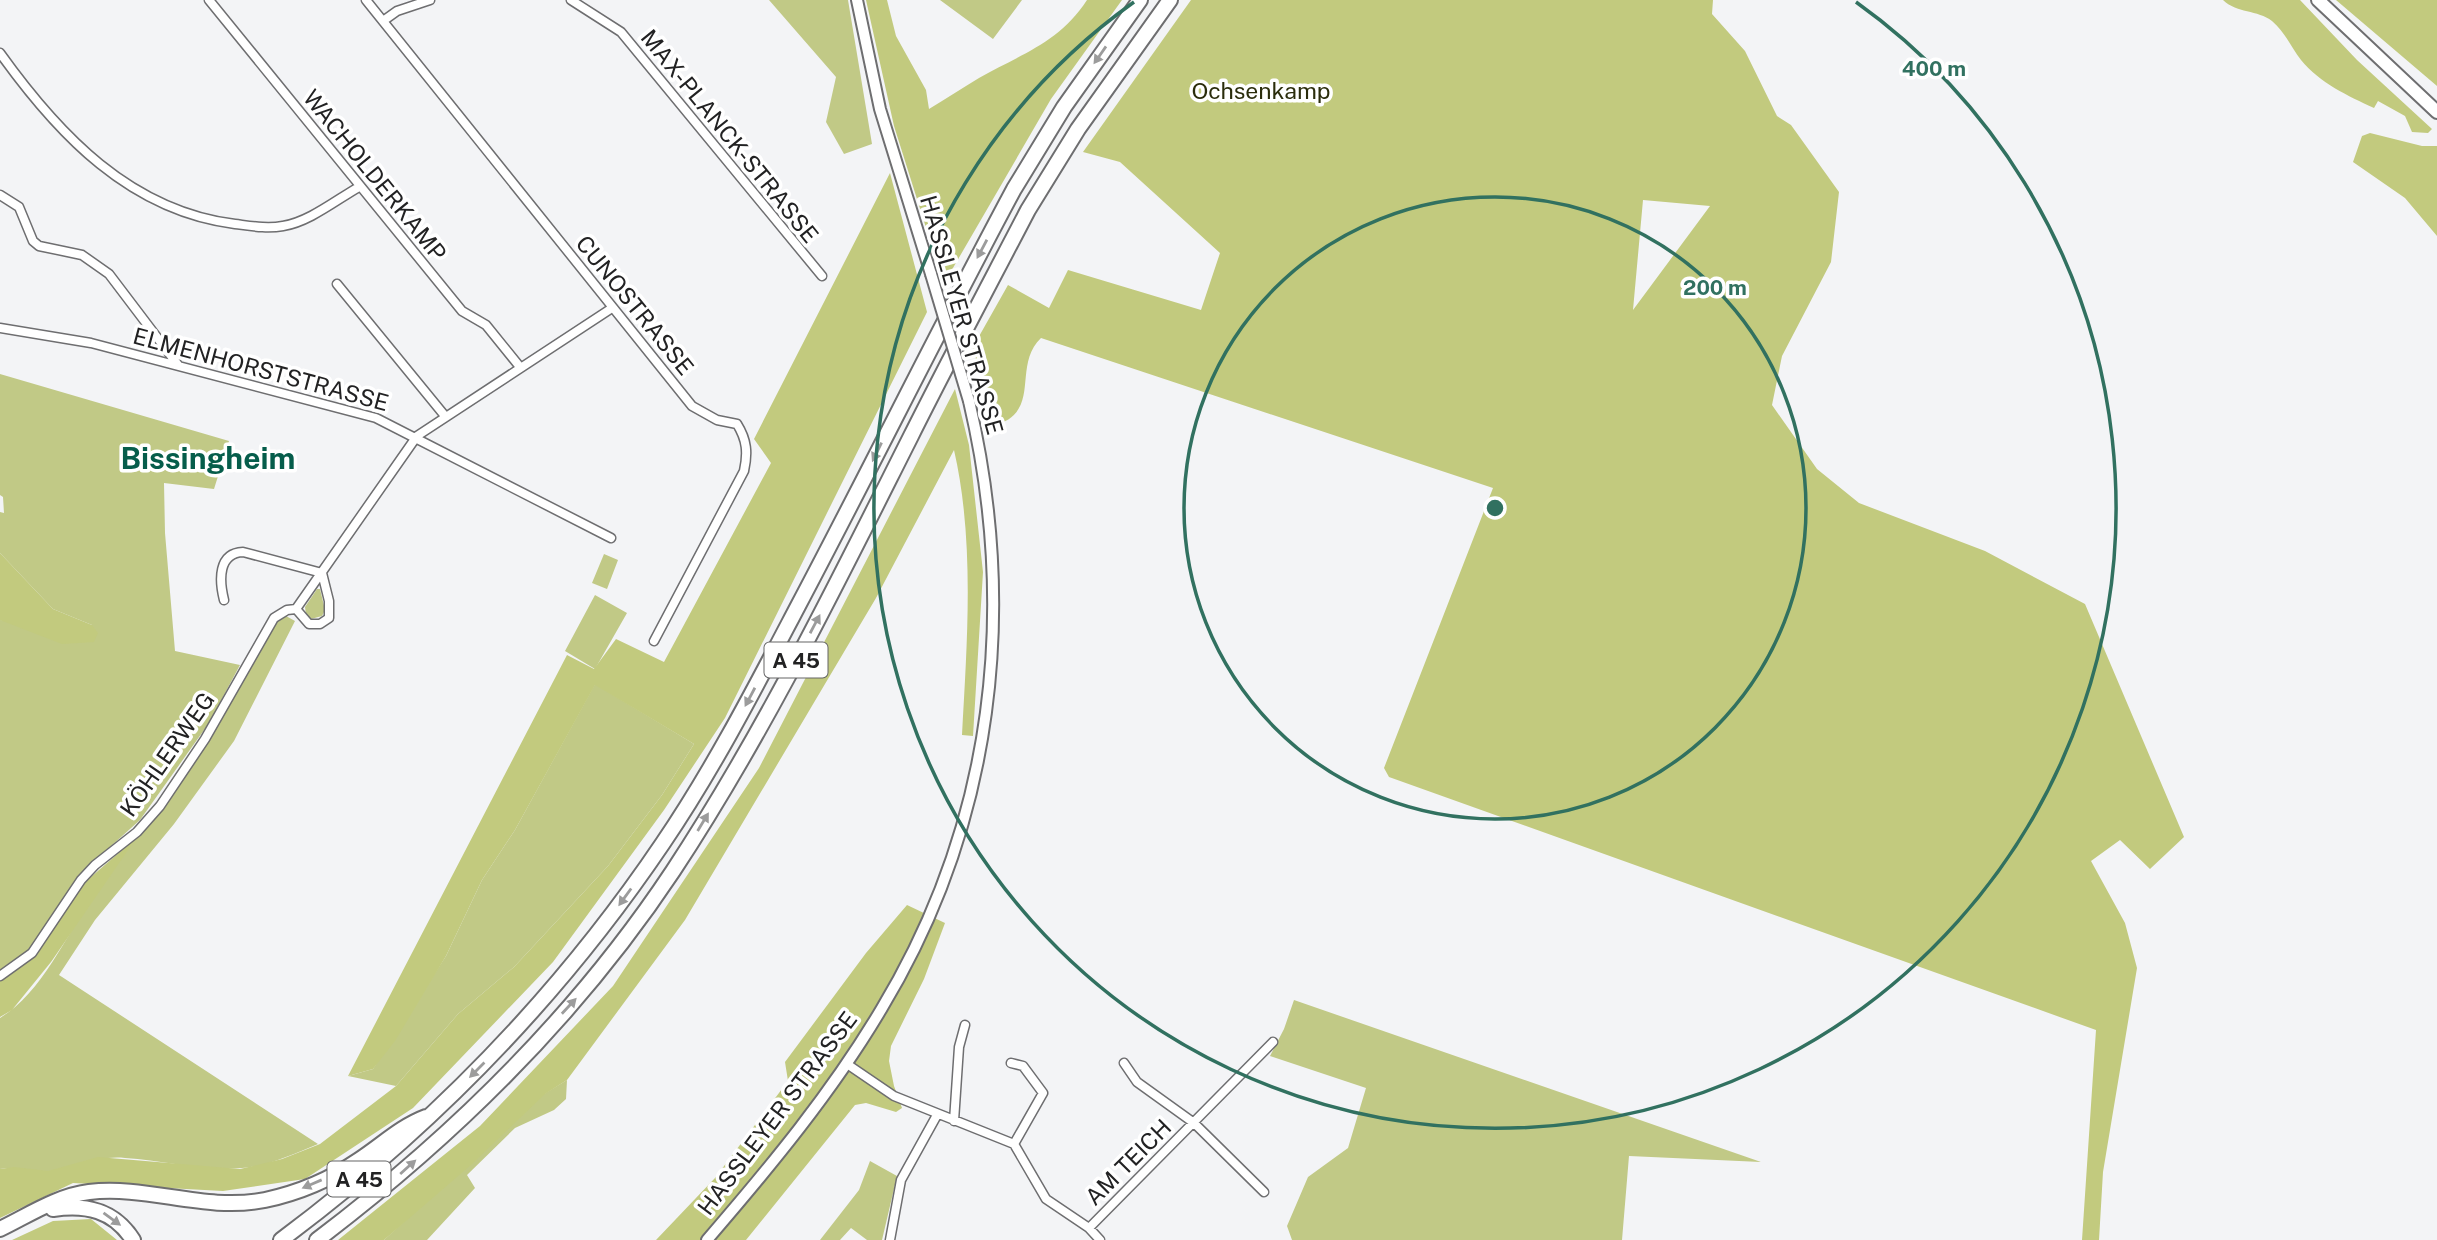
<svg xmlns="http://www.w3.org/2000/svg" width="2437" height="1240" viewBox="0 0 2437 1240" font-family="'Public Sans',sans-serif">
<rect width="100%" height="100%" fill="#f3f4f6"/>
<!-- green -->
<path fill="#c1c986" d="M769,0h79l24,144 -28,10 -18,-32 10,-45z
M940,0h82l-29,39z
M0,374l229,67 -15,48 -50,-6 1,50 10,118 65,14 -31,58 -69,97 -49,44 -65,89 -26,19v-352l92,5 -39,-16 -53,-56v-41l4,1 -1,-16 -3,-2z
M604,554l14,6 -11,29 -15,-6z
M317,589h3l5,21 -3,6 -11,3 -5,-4 -1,-8z
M595,595l32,18 -32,56 -30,-18z
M286,616l9,5 -61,120 -60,83 -79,96 -36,55 259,169c-24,10 -50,22 -76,24 -39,4 -78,-8 -117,-10 -30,-3 -50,12 -78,14 -16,2 -30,-6 -47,-3v-151c43,-26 65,-82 94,-122 37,-52 76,-103 111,-157 25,-39 47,-79 71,-119z
M595,684l99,60 -32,51 -54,71 -94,101 -56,47 -62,72 -48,-10 25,-7 73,-113 36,-76 33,-50z
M1294,1000l467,162 -132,-6 -7,84h-330l-5,-14 21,-49 40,-29 18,-60 -96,-32 14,-27z
M567,1080l-1,19 -12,11 -39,18 -48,47 8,13 -48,52h-43l160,-146z
M870,1161l27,15 -15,64h-15l-16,-12 -11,12h-20l39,-50z"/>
<!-- forest -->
<path fill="#c2ca7e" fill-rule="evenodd" d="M866,0h21l9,36 30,54 3,19c17,-10 33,-21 50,-31 42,-24 80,-35 108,-78h35l-71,99 -105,181 -18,-46 -34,-108z
M1191,0h522l-1,14 33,37 32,65 14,9 48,67 -8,70 -49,94 -10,49 45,64 42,34 126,48 100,53 99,233 -34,32 -30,-29 -29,21 34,62 12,45 -34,204 -4,68h-17l14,-210 -707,-253 -5,-9 109,-280 -452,-150c-30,29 3,75 -49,88l-19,-79 35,-62 41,23 19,-38 133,40 19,-57 -100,-91 -37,-10zM1643,200l67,6 -77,104z
M2223,0h77l57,60 75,69 -4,4 -16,-1 -7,-16 -27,-15 -4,7c-26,-12 -54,-25 -73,-48 -10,-13 -16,-28 -29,-39 -14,-11 -36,-8 -49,-21z
M2336,0h101v86z
M2370,133l52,13h15v90l-32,-38 -52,-36 9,-26z
M890,173l37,139 -202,406 -61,92 -111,152 -140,146 -108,71 -82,12 -150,-8 -73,35v-49l14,-2 34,4 50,-14 142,12 42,-10 38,-15 76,-58 62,-72 56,-47 94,-101 54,-71 32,-51 -99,-59 -80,145 -33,50 -36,76 -51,85 -22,28 -25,7 219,-421 27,14 22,-30 48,23 107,-199 -17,-24z
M955,389l14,56 14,127 -10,164 -11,-1c5,-93 13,-193 -8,-285l-78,148 -191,322 -118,160 -22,14 -73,70 -88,76h-46l142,-114 133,-140 146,-218z
M0,553l53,56 39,16 6,8 -4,9 -32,2 -62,-24z
M137,837l-86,125 -39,48 -12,7v-37l32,-23 52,-74z
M907,905l38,18 -21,56 -33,67 -2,15 5,25 8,22 -6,4 -30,-9 -11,2 -109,135h-90l59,-62 73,-97 -3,-19 81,-109z
M91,1219l26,21h-105l41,-19z"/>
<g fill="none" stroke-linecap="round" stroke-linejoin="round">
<defs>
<path id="street" d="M209,0l253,311 24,14 34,42
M366,0l326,406 25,14 20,4c10,16 11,29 7,47l-90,170
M571,0l50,32 201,244
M383,21l14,-10 33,-11
M0,53c58,81 130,158 235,171 16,2 32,5 48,2 26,-4 53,-26 76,-39
M0,195l19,12 14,34 6,5 43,9 27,19 69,91
M337,284l108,132
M0,328l91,15 285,75 235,120
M224,600c-5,-20 -6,-47 19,-48l79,21
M296,609l13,15h11l9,-6v-17l-7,-28
M0,976l32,-23 49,-73 14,-15 42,-33 23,-26 45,-67 69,-121 13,-8 9,-1 121,-173 195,-128
M1011,1063l12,3 20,27 -29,51
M1124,1063l13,19 57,41 70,69
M847,1064l47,32 120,48 32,55 43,29 11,12
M954,1121l5,-74 6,-22
M1089,1228l184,-186
M890,1240l11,-60 36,-65"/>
<path id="secondary" d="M857,0l23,109 51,165
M707,1240c63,-73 126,-149 175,-232 112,-186 136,-398 87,-607"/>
<path id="primary" d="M2318,0l119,112"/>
<path id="highway" d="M53,1209c33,-5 61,1 80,31
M0,1229c29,-14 57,-33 89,-37 59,-7 116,20 176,8 33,-7 66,-21 94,-40 23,-15 41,-33 67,-43
M281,1240c149,-111 278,-243 382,-397 51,-75 93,-157 135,-237 73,-138 142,-279 216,-417l50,-82 76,-107
M317,1240c136,-103 261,-226 356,-369 91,-138 164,-288 238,-435 38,-76 78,-151 117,-226l50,-81 92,-129"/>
</defs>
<!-- street casing -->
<use href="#street" stroke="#6e6e70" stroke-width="11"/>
<!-- secondary casing -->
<use href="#secondary" stroke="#6e6e70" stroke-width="14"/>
<!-- primary casing -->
<use href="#primary" stroke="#6e6e70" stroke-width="16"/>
<!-- highway casing -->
<use href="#highway" stroke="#6e6e70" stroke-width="18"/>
<!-- street -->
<use href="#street" stroke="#fff" stroke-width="8"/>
<!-- secondary -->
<use href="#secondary" stroke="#fff" stroke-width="10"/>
<!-- primary -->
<use href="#primary" stroke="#fff" stroke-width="12"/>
<!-- highway -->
<use href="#highway" stroke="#fff" stroke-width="14"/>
<defs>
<path id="secondary-bridge" d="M931,274l38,127"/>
</defs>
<!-- secondary-bridge casing -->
<use href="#secondary-bridge" stroke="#6e6e70" stroke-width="14" stroke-linecap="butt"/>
<!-- secondary-bridge -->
<use href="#secondary-bridge" stroke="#fff" stroke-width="10"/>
</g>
<!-- one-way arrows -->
<defs><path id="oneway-solid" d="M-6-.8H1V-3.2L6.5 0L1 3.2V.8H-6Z" transform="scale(1.75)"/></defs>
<g fill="#9c9c9c">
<use href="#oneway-solid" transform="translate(1100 55) rotate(125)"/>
<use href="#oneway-solid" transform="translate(982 249) rotate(118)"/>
<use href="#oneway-solid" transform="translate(877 452) rotate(116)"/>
<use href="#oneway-solid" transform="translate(815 624) rotate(-62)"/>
<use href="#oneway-solid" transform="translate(750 697) rotate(118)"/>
<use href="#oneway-solid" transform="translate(703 822) rotate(-59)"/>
<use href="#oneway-solid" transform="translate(625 897) rotate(126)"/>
<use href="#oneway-solid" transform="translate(569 1006) rotate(-47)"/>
<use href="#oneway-solid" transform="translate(477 1070) rotate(135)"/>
<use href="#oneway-solid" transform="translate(408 1167) rotate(-42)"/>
<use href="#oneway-solid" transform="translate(312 1184) rotate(157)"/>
<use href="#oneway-solid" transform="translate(112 1219) rotate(36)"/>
</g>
<!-- distance rings -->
<g fill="none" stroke="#317160" stroke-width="3.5">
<circle cx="1495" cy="508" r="311"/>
<path d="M1856 2A621 621 0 1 1 1134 2"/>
</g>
<g text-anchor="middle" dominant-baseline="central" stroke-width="7" stroke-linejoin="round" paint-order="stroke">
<!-- shield labels -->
<g fill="#fff" stroke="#646465" stroke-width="2">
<rect x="764.5" y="642.5" width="63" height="35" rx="5"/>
<rect x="327.5" y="1161.5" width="63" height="35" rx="5"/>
</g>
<g font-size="21" font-weight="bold" fill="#222223">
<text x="796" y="660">A 45</text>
<text x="359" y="1179">A 45</text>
</g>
<!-- park labels -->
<g font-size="23" fill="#2b2d0c" stroke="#fff">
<text x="1261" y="90">Ochsenkamp</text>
</g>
<!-- street labels -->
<g font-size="23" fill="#222223" stroke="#fff">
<text transform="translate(730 136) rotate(51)">MAX-PLANCK-STRASSE</text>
<text transform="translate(375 175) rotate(51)">WACHOLDERKAMP</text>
<text transform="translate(635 305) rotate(51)">CUNOSTRASSE</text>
<text transform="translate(962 315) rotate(74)">HASSLEYER STRASSE</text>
<text transform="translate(261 369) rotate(15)">ELMENHORSTSTRASSE</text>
<text transform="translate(167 754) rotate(-55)">KÖHLERWEG</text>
<text transform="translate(777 1113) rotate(-53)">HASSLEYER STRASSE</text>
<text transform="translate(1128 1162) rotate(-45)">AM TEICH</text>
</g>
<!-- district labels -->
<g font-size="30" font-weight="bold" fill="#065d4b" stroke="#fff">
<text x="208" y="458">Bissingheim</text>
</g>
</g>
<circle cx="1495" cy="508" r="10" fill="#317160" stroke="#fff" stroke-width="3.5"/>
<g font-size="21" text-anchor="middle" font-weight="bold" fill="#317160" stroke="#fff" stroke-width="7" stroke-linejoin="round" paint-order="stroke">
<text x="1934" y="76">400 m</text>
<text x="1715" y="295">200 m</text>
</g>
</svg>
